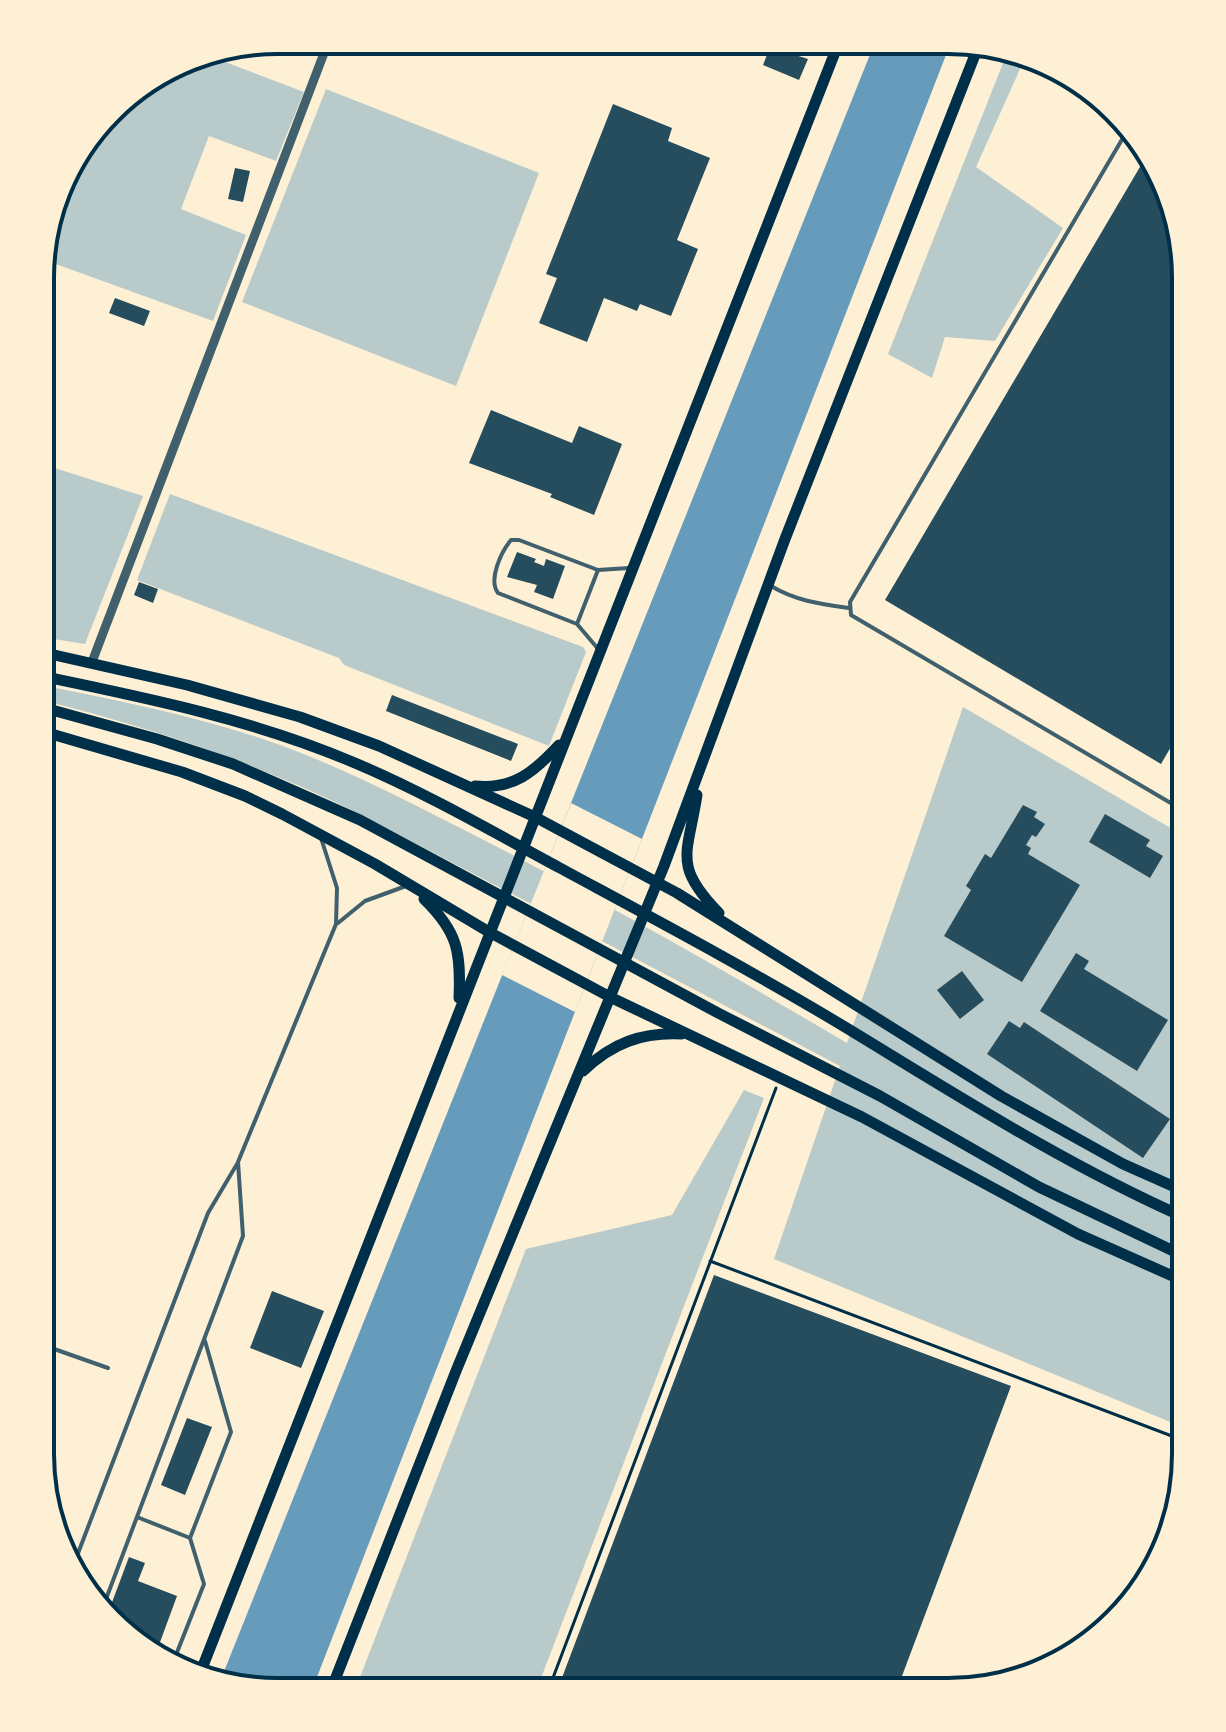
<svg xmlns="http://www.w3.org/2000/svg" width="1226" height="1732" viewBox="0 0 1226 1732" font-family="Montserrat,sans-serif">
<rect width="100%" height="100%" fill="#fdf0d5"/>
<!-- green -->
<path fill="#b9caca" d="M202,53l102,39 -28,69 -67,-25 -28,73 65,26 -33,86 -171,-62v-13l30,-87 49,-60z
M1007,53l17,7 -48,107 87,61 -68,113 -50,-4 -13,41 -44,-24z
M326,89l213,84 -83,213 -214,-84z
M42,464l101,32 -58,148 -44,-7z
M170,494l413,153 3,5 -37,94 -205,-81 -5,-7 -202,-78z
M41,685c74,15 147,29 219,53 75,25 145,62 216,98 126,64 249,135 371,207l116,-336 223,130 -1,591 -411,-169 66,-193 -488,-256c-102,-49 -202,-83 -311,-110z
M744,1090l20,8 -228,593 -181,-1 171,-441 146,-34z"/>
<!-- water -->
<path fill="#669bbc" d="M875,42h76l-639,1648h-65l-26,-11z"/>
<!-- pier -->
<path fill="#fdf0d5" d="M571,803l71,36 -67,173 -73,-37z"/>
<!-- building -->
<path fill="#264d5e" d="M770,47l38,12 -9,21 -36,-15z
M613,104l59,24 -4,13 42,17 -33,82 21,9 -27,67 -31,-12 -3,7 -33,-13 -17,44 -48,-19 18,-45 -11,-4z
M1147,155l15,18 24,104v444l-25,43 -276,-164z
M235,168l15,3 -7,31 -15,-3z
M115,298l35,13 -6,15 -35,-13z
M491,410l81,33 7,-17 43,18 -28,71 -44,-18 2,-3 -83,-31z
M517,552l19,7 -2,3 10,4 2,-7 19,7 -12,33 -19,-7 3,-7 -30,-8z
M139,582l19,7 -5,14 -19,-8z
M392,695l126,49 -7,17 -125,-50z
M1023,805l14,7 -3,5 11,7 -9,13 -4,-2 -6,10 5,3 -3,6 52,31 -58,97 -78,-46 27,-46 -5,-4 19,-32 6,4z
M1105,814l45,26 -4,6 17,10 -13,22 -61,-36z
M1076,953l13,8 -5,8 84,51 -31,51 -97,-60z
M962,971l22,29 -24,19 -23,-29z
M1009,1021l11,7 4,-6 146,97 -27,39 -156,-104z
M714,1275l297,111 -115,306 -339,-1z
M272,1291l52,20 -23,57 -51,-20z
M187,1418l25,9 -27,68 -24,-10z
M129,1557l16,6 -7,18 39,15 -21,57 -23,-10 -25,-30z"/>
<g fill="none" stroke-linecap="round" stroke-linejoin="round">
<!-- path -->
<path stroke="#003049" stroke-width="3" d="M710,1261l475,180
M548,1691l228,-603"/>
<!-- service -->
<path stroke="#3f606c" stroke-width="4" d="M1127,131l-277,471 1,13 335,197
M771,586c25,15 50,18 78,22
M577,624l-79,-31c-10,-13 3,-41 13,-53h8l79,30
M599,650l-22,-26 21,-54 31,-2
M338,923l27,-22 41,-15
M40,1344l68,24
M137,1517l53,21
M72,1569l136,-356 29,-49
M103,1607l140,-371 -5,-74 98,-238 1,-36 -16,-50
M174,1660l30,-76 -14,-46 41,-106 -26,-91"/>
<!-- tertiary -->
<path stroke="#3f606c" stroke-width="9" d="M92,662l237,-622"/>
<!-- secondary -->
<path stroke="#003049" stroke-width="11" d="M41,652l146,33 113,32 79,29 156,71 142,76 324,203 122,68 63,28
M41,676c106,22 214,44 314,87 71,30 138,69 205,105 96,52 192,103 285,159 112,68 221,138 341,191
M41,707l116,32 76,25 127,56 360,194 160,82 159,91 147,70
M41,731l141,41 63,24 37,18 93,50 114,68 123,66 250,119 216,117 108,48
M475,786c38,4 59,-14 84,-41
M697,795c-9,59 -25,70 22,118
M424,899c34,33 37,53 35,99
M583,1071c29,-28 59,-39 99,-37
M201,1671l638,-1629
M331,1690l125,-319 208,-505 121,-327 195,-497"/>
</g>
<!-- crop -->
<path d="M0 0H1226V1732H0ZM278 54H948A224 224 0 0 1 1172 278V1454A224 224 0 0 1 948 1678H278A224 224 0 0 1 54 1454V278A224 224 0 0 1 278 54Z" fill="#fdf0d5" fill-rule="evenodd"/>
<path fill="none" stroke="#003049" stroke-width="4" d="M278 54H948A224 224 0 0 1 1172 278V1454A224 224 0 0 1 948 1678H278A224 224 0 0 1 54 1454V278A224 224 0 0 1 278 54Z"/>
</svg>
